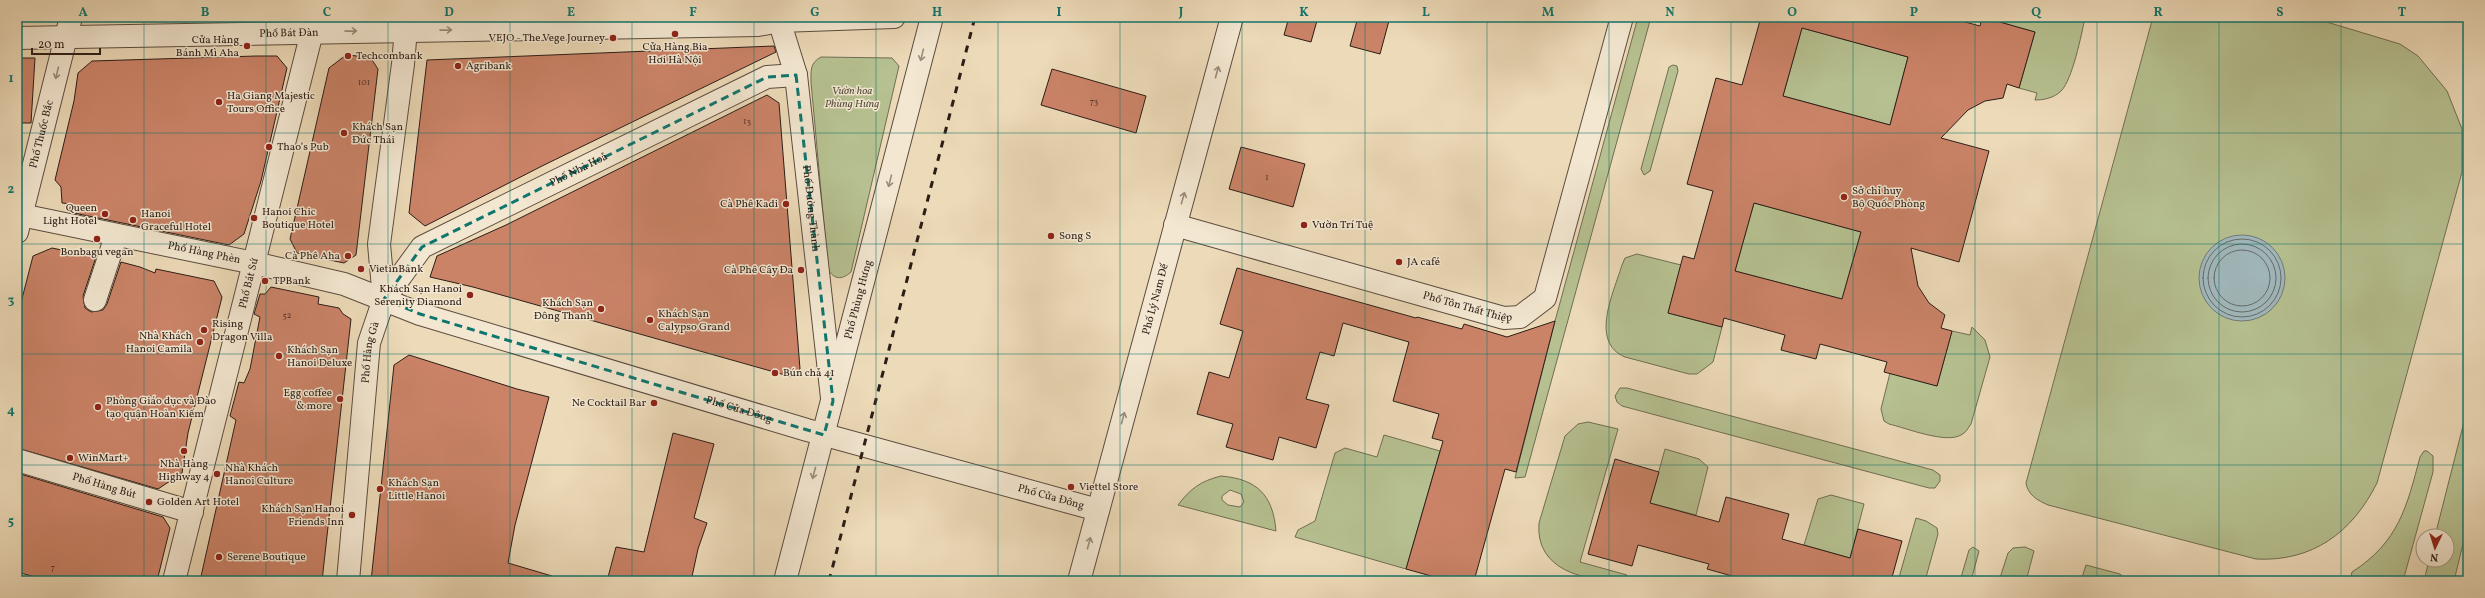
<svg xmlns="http://www.w3.org/2000/svg" width="2485" height="598" viewBox="0 0 2485 598" font-family="Vollkorn,serif">
<rect width="100%" height="100%" fill="#eddab8"/>
<filter id="stains"><feTurbulence type="fractalNoise" baseFrequency=".005" numOctaves="4"/><feColorMatrix values="0 0 0 0 .2 0 0 0 0 .09 0 0 0 0 .02 0 0 0 .5 -.17"/></filter>
<radialGradient id="worn" r=".72"><stop offset=".6" stop-color="#630" stop-opacity="0"/><stop offset="1" stop-color="#630" stop-opacity=".3"/></radialGradient>
<!-- green -->
<path fill="#b6c090" stroke="#706e54" fill-rule="evenodd" d="M1638,17h13l-126,460 -10,1 40,-157z
M1989,17h96c-3,16 -13,64 -24,74 -7,7 -17,9 -26,9l2,-7 -18,-5 16,-56 -47,-13z
M2153,17h157l90,27 18,12 29,35 15,38v43l-85,311c-25,50 -65,79 -121,76l-208,-54c-11,-5 -20,-10 -22,-22z
M1802,28l106,29 -18,68 -107,-29z
M821,57l71,1 7,8 -48,206c-9,8 -17,8 -23,-3l-17,-187c0,-12 -1,-19 10,-25z
M1673,65l4,1 1,5 -28,100 -6,4 -3,-6 28,-102z
M1754,203l107,29 -19,67 -107,-28z
M1637,254l44,11 -13,48 54,14 -9,35 -16,12h-8l-64,-17c-36,-15 -11,-65 -3,-92l3,-7z
M1972,327l13,13 5,17 -19,67c-3,4 -5,9 -10,11 -15,9 -55,-7 -72,-11l-5,-3 -3,-12 9,-36 47,13 15,-55 18,4z
M1620,388h7l306,82 7,5v6l-5,7h-6l-307,-82 -5,-4 -2,-6z
M2468,406v117l-14,58h-30l5,-21h18v-24h-12z
M1588,422l30,7 -38,133 47,13 -5,6c-38,0 -87,-11 -83,-58l26,-87 13,-12z
M1384,435l56,16 -34,118 -111,-32 3,-7 17,-9 20,-68 10,-5 32,9z
M1665,449l34,10 9,8 -12,48 -46,-12z
M2424,451h3l6,5v16l-30,109h-53l2,-9c47,-30 55,-66 68,-115z
M1221,476c36,3 52,19 55,55l-98,-26c13,-17 23,-24 43,-29zM1230,490l11,4 3,8 -4,5 -12,-2 -6,-5v-4z
M1831,495l33,9 -14,54 -46,-13 14,-46z
M1916,518l10,3 11,7 1,6 -13,47h-27z
M1973,547l6,4 -8,30h-11l9,-31z
M2025,547l9,4 -8,30h-27l9,-28 5,-5z
M2086,565l34,9 8,7h-47z"/>
<!-- water -->
<path fill="#a0b7bb" stroke="#717979" d="M2199 278a43 43 0 1 1 86 0a43 43 0 1 1-86 0Z"/>
<g fill="none" stroke-linecap="round" stroke-linejoin="round">
<!-- shore -->
<path stroke="#666a69" stroke-width="1" d="M2203 278a39 39 0 1 1 78 0a39 39 0 1 1-78 0Z
M2208 278a34 34 0 1 1 68 0a34 34 0 1 1-68 0Z
M2214 278a28 28 0 1 1 56 0a28 28 0 1 1-56 0Z"/>
</g>
<!-- building -->
<path fill="#cb8368" stroke="#2b1d17" fill-rule="evenodd" d="M1289,17h29l-7,25 -27,-7z
M1358,17h32l-10,37 -30,-8z
M1761,17h186l33,9 2,-9 53,15 -16,56 -12,-4 -4,14 -18,3 -17,9 -27,28 48,13 -30,111 -48,-14 7,38 11,17 16,12 -4,13 11,3 -15,55 -53,-14 3,-10 -67,-18 -4,15 -35,-9 4,-15 -61,-17 -2,9 -54,-14 15,-57 11,3 19,-68 -26,-7 29,-106 26,7zM1802,28l106,29 -18,68 -107,-29zM1754,203l107,29 -19,67 -107,-28z
M774,46l2,6 -234,114 -117,60 -16,-13 18,-153z
M346,55l24,2 8,12 -22,186 -12,8 -47,-10 -7,-14 39,-171z
M256,56h21l10,12 -26,113 -17,53 -15,11 -160,-33 2,-8 -9,-1 -1,-16 -6,-7 19,-79 4,-28 14,-12z
M17,58h18l-4,65h-14z
M1052,69l94,27 -10,37 -95,-28z
M767,95l12,8 21,266 -8,8 -319,-90 -43,-10 7,-21 69,-31z
M1241,147l64,17 -12,43 -64,-18z
M52,248l44,9 -13,39 2,12 6,4 12,-2 4,-6 14,-42 19,5 15,6 1,-4 58,12 8,16 -34,136 -6,40 -24,16 -141,-41v-130l16,-62z
M1237,268l179,50 1,-1 45,12 2,-5 43,13 48,-16 -39,151 -11,-3 -31,112h-25l-43,-12 37,-128 -11,-3 7,-24 -46,-13 16,-59 -66,-19 -9,33 -14,-4 -14,47 23,6 -13,43 -37,-11 -6,23 -47,-13 7,-23 -36,-10 12,-42 20,6 14,-47 -23,-7z
M271,287l48,10 -1,7 21,4 4,6 8,5 -29,262h-122l36,-161 -6,-4 9,-34 5,1 6,-14 10,-52 -6,-3 6,-20h5z
M409,355l108,34 32,8 -34,128 -7,38 44,13v5h-181l23,-216z
M673,433l41,11 -20,74 13,5 -9,26 -7,32h-84l9,-34 28,5z
M1615,459l44,13 -9,31 69,19 7,-25 63,17 -7,25 68,19 8,-29 44,12 -11,40h-141l-43,-12 2,-5 -71,-19 -6,21 -44,-12z
M17,473l146,44 7,11 -13,53h-107l-33,-9z"/>
<g fill="none" stroke-linecap="round" stroke-linejoin="round">
<defs>
<g id="minor">
<path id="s1" d="M778,17l18,58 36,323"/>
<path id="s2" d="M17,38l741,-13 22,-4 114,-4"/>
<path id="s3" d="M21,215l233,48 90,21 76,30 387,116 291,80"/>
<path id="s4" d="M1175,225l329,93 16,-1 25,-19 77,-281"/>
<path id="s5" d="M17,232l54,-215"/>
<path id="s6" d="M384,299l38,-52 345,-170 29,-2"/>
<path d="M95,300l21,-64"/>
<path id="s7" d="M17,460l175,52"/>
<path id="s8" d="M174,581l138,-549"/>
<path id="s9" d="M348,581l21,-238 15,-44 -5,-55 24,-180 4,-47"/>
</g>
<g id="tertiary">
<path id="s10" d="M785,581l147,-564"/>
<path id="s11" d="M1079,581l153,-564"/>
</g>
</defs>
<!-- minor casing -->
<use href="#minor" stroke="#5c4c3f" stroke-width="24"/>
<!-- tertiary casing -->
<use href="#tertiary" stroke="#5c4c3f" stroke-width="24"/>
<!-- minor -->
<use href="#minor" stroke="#f3e7d1" stroke-width="22"/>
<!-- tertiary -->
<use href="#tertiary" stroke="#f3e7d1" stroke-width="22"/>
<!-- rail -->
<path stroke="#2b1d17" stroke-width="3" stroke-dasharray="7 7" stroke-linecap="butt" d="M829,581l146,-564"/>
</g>
<!-- one-way arrows -->
<defs><path id="oneway-shaft" d="M-6 0H5M1.5-3L5.5 0L1.5 3" fill="none" stroke-width="1.6" stroke-linecap="round" stroke-linejoin="round"/></defs>
<g stroke="#998c7d">
<use href="#oneway-shaft" transform="translate(446 30) rotate(-1)"/>
<use href="#oneway-shaft" transform="translate(351 31) rotate(-1)"/>
<use href="#oneway-shaft" transform="translate(922 55) rotate(104)"/>
<use href="#oneway-shaft" transform="translate(1217 72) rotate(-75)"/>
<use href="#oneway-shaft" transform="translate(57 73) rotate(104)"/>
<use href="#oneway-shaft" transform="translate(890 181) rotate(104)"/>
<use href="#oneway-shaft" transform="translate(1183 198) rotate(-74)"/>
<use href="#oneway-shaft" transform="translate(1123 418) rotate(-75)"/>
<use href="#oneway-shaft" transform="translate(814 473) rotate(105)"/>
<use href="#oneway-shaft" transform="translate(1089 543) rotate(-75)"/>
</g>
<!-- marked area -->
<path fill="none" stroke="#0f766e" stroke-width="3" stroke-dasharray="8 5" stroke-linejoin="round" d="M796,75l37,326 -9,34 -404,-121 -36,-15 38,-52 345,-170z"/>
<!-- grid -->
<path fill="none" stroke="#0f766e" stroke-width="1" stroke-opacity="0.55" d="M144,17v564M266,17v564M388,17v564M510,17v564M632,17v564M754,17v564M876,17v564M998,17v564M1120,17v564M1242,17v564M1365,17v564M1487,17v564M1609,17v564M1731,17v564M1853,17v564M1975,17v564M2097,17v564M2219,17v564M2341,17v564M17,133h2451M17,244h2451M17,354h2451M17,465h2451"/>
<!-- markers -->
<g fill="#8f2418" stroke="#f3e7d1" stroke-width="1.5">
<circle cx="675" cy="34" r="4"/>
<circle cx="613" cy="38" r="4"/>
<circle cx="247" cy="46" r="4"/>
<circle cx="348" cy="56" r="4"/>
<circle cx="458" cy="66" r="4"/>
<circle cx="219" cy="102" r="4"/>
<circle cx="344" cy="133" r="4"/>
<circle cx="269" cy="147" r="4"/>
<circle cx="1844" cy="197" r="4"/>
<circle cx="786" cy="204" r="4"/>
<circle cx="105" cy="214" r="4"/>
<circle cx="254" cy="218" r="4"/>
<circle cx="133" cy="220" r="4"/>
<circle cx="1304" cy="225" r="4"/>
<circle cx="1051" cy="236" r="4"/>
<circle cx="97" cy="239" r="4"/>
<circle cx="348" cy="256" r="4"/>
<circle cx="1399" cy="262" r="4"/>
<circle cx="361" cy="269" r="4"/>
<circle cx="801" cy="270" r="4"/>
<circle cx="265" cy="281" r="4"/>
<circle cx="470" cy="295" r="4"/>
<circle cx="601" cy="309" r="4"/>
<circle cx="650" cy="320" r="4"/>
<circle cx="204" cy="330" r="4"/>
<circle cx="200" cy="342" r="4"/>
<circle cx="279" cy="356" r="4"/>
<circle cx="775" cy="373" r="4"/>
<circle cx="340" cy="399" r="4"/>
<circle cx="654" cy="403" r="4"/>
<circle cx="98" cy="407" r="4"/>
<circle cx="184" cy="451" r="4"/>
<circle cx="70" cy="458" r="4"/>
<circle cx="217" cy="474" r="4"/>
<circle cx="1071" cy="487" r="4"/>
<circle cx="380" cy="489" r="4"/>
<circle cx="149" cy="502" r="4"/>
<circle cx="352" cy="515" r="4"/>
<circle cx="219" cy="557" r="4"/>
</g>
<g text-anchor="middle" dominant-baseline="central" stroke-width="3" stroke-linejoin="round" paint-order="stroke">
<!-- number labels -->
<g font-size="9" fill="#53362b">
<text x="364" y="82">101</text>
<text x="1094" y="101">73</text>
<text x="747" y="121">13</text>
<text x="1267" y="177">1</text>
<text x="287" y="315">52</text>
<text x="53" y="567">7</text>
</g>
<!-- street labels -->
<g font-size="11" fill="#2b1d17" stroke="#f3e7d1">
<text stroke="none"><textPath href="#s2" startOffset="272">Phố Bát Đàn</textPath></text>
<text stroke="none"><textPath href="#s5" startOffset="101">Phố Thuốc Bắc</textPath></text>
<text stroke="none"><textPath href="#s6" startOffset="239">Phố Nhà Hoả</textPath></text>
<text stroke="none"><textPath href="#s1" startOffset="195">Phố Đường Thành</textPath></text>
<text stroke="none"><textPath href="#s3" startOffset="187">Phố Hàng Phèn</textPath></text>
<text stroke="none"><textPath href="#s8" startOffset="307">Phố Bát Sứ</textPath></text>
<text stroke="none"><textPath href="#s10" startOffset="291">Phố Phùng Hưng</textPath></text>
<text stroke="none"><textPath href="#s11" startOffset="292">Phố Lý Nam Đế</textPath></text>
<text stroke="none"><textPath href="#s4" startOffset="304">Phố Tôn Thất Thiệp</textPath></text>
<text stroke="none"><textPath href="#s9" startOffset="230">Phố Hàng Gà</textPath></text>
<text stroke="none"><textPath href="#s3" startOffset="745">Phố Cửa Đông</textPath></text>
<text stroke="none"><textPath href="#s7" startOffset="91">Phố Hàng Bút</textPath></text>
<text stroke="none"><textPath href="#s3" startOffset="1069">Phố Cửa Đông</textPath></text>
</g>
<!-- poi labels -->
<g font-size="11" fill="#2b1d17" stroke="#f3e7d1" text-anchor="start">
<text x="605" y="38" text-anchor="end">VEJO - The Vege Journey</text>
<text x="239" y="40" text-anchor="end">Cửa Hàng<tspan x="239" dy="13">Bánh Mì Aha</tspan></text>
<text x="675" y="47" text-anchor="middle">Cửa Hàng Bia<tspan x="675" dy="13">Hơi Hà Nội</tspan></text>
<text x="356" y="56">Techcombank</text>
<text x="466" y="66">Agribank</text>
<text x="227" y="96">Ha Giang Majestic<tspan x="227" dy="13">Tours Office</tspan></text>
<text x="352" y="127">Khách Sạn<tspan x="352" dy="13">Đức Thái</tspan></text>
<text x="277" y="147">Thao’s Pub</text>
<text x="1852" y="191">Sở chỉ huy<tspan x="1852" dy="13">Bộ Quốc Phòng</tspan></text>
<text x="778" y="204" text-anchor="end">Cà Phê Kadi</text>
<text x="97" y="208" text-anchor="end">Queen<tspan x="97" dy="13">Light Hotel</tspan></text>
<text x="262" y="212">Hanoi Chic<tspan x="262" dy="13">Boutique Hotel</tspan></text>
<text x="141" y="214">Hanoi<tspan x="141" dy="13">Graceful Hotel</tspan></text>
<text x="1312" y="225">Vườn Trí Tuệ</text>
<text x="1059" y="236">Song S</text>
<text x="97" y="252" text-anchor="middle">Bonbagu vegan</text>
<text x="340" y="256" text-anchor="end">Cà Phê Aha</text>
<text x="1407" y="262">JA café</text>
<text x="369" y="269">VietinBank</text>
<text x="793" y="270" text-anchor="end">Cà Phê Cây Đa</text>
<text x="273" y="281">TPBank</text>
<text x="462" y="289" text-anchor="end">Khách Sạn Hanoi<tspan x="462" dy="13">Serenity Diamond</tspan></text>
<text x="593" y="303" text-anchor="end">Khách Sạn<tspan x="593" dy="13">Đông Thanh</tspan></text>
<text x="658" y="314">Khách Sạn<tspan x="658" dy="13">Calypso Grand</tspan></text>
<text x="212" y="324">Rising<tspan x="212" dy="13">Dragon Villa</tspan></text>
<text x="192" y="336" text-anchor="end">Nhà Khách<tspan x="192" dy="13">Hanoi Camila</tspan></text>
<text x="287" y="350">Khách Sạn<tspan x="287" dy="13">Hanoi Deluxe</tspan></text>
<text x="783" y="373">Bún chả 41</text>
<text x="332" y="393" text-anchor="end">Egg coffee<tspan x="332" dy="13">&amp; more</tspan></text>
<text x="106" y="401">Phòng Giáo dục và Đào<tspan x="106" dy="13">tạo quận Hoàn Kiếm</tspan></text>
<text x="646" y="403" text-anchor="end">Ne Cocktail Bar</text>
<text x="78" y="458">WinMart+</text>
<text x="184" y="464" text-anchor="middle">Nhà Hàng<tspan x="184" dy="13">Highway 4</tspan></text>
<text x="225" y="468">Nhà Khách<tspan x="225" dy="13">Hanoi Culture</tspan></text>
<text x="388" y="483">Khách Sạn<tspan x="388" dy="13">Little Hanoi</tspan></text>
<text x="1079" y="487">Viettel Store</text>
<text x="157" y="502">Golden Art Hotel</text>
<text x="344" y="509" text-anchor="end">Khách Sạn Hanoi<tspan x="344" dy="13">Friends Inn</tspan></text>
<text x="227" y="557">Serene Boutique</text>
</g>
<!-- park labels -->
<g font-size="11" font-style="italic" fill="#554e3b" stroke="#f3e7d1">
<text x="852" y="91">Vườn hoa<tspan x="852" dy="13">Phùng Hưng</tspan></text>
</g>
</g>
<!-- margin -->
<rect width="2485" height="598" fill="none" stroke="#eddab8" stroke-width="44"/>
<!-- north arrow -->
<g transform="translate(2435 548) rotate(184)"><circle r="19" fill="#f3e7d1" stroke="#a39687"/>
<path d="M0-3L7 15L0 10L-7 15Z" fill="#8f2418"/>
<text y="-6" font-size="11" font-weight="bold" text-anchor="middle" fill="#2b1d17">N</text>
</g>
<!-- scale -->
<path d="M32 48v6h68v-6" fill="none" stroke="#2b1d17" stroke-width="2"/>
<text x="38" y="48" font-size="12" fill="#2b1d17" stroke="#f3e7d1" stroke-width="3" paint-order="stroke">20 m</text>
<rect x="22" y="22" width="2441" height="554" fill="none" stroke="#0f766e" stroke-width="1.5"/>
<g font-size="13" text-anchor="middle" font-weight="bold" fill="#0f766e">
<text x="83" y="16">A</text>
<text x="205" y="16">B</text>
<text x="327" y="16">C</text>
<text x="449" y="16">D</text>
<text x="571" y="16">E</text>
<text x="693" y="16">F</text>
<text x="815" y="16">G</text>
<text x="937" y="16">H</text>
<text x="1059" y="16">I</text>
<text x="1181" y="16">J</text>
<text x="1304" y="16">K</text>
<text x="1426" y="16">L</text>
<text x="1548" y="16">M</text>
<text x="1670" y="16">N</text>
<text x="1792" y="16">O</text>
<text x="1914" y="16">P</text>
<text x="2036" y="16">Q</text>
<text x="2158" y="16">R</text>
<text x="2280" y="16">S</text>
<text x="2402" y="16">T</text>
<text x="11" y="82">1</text>
<text x="11" y="193">2</text>
<text x="11" y="304">3</text>
<text x="11" y="414">4</text>
<text x="11" y="525">5</text>
</g>
<rect width="100%" height="100%" filter="url(#stains)"/>
<rect width="100%" height="100%" fill="url(#worn)"/>
</svg>
